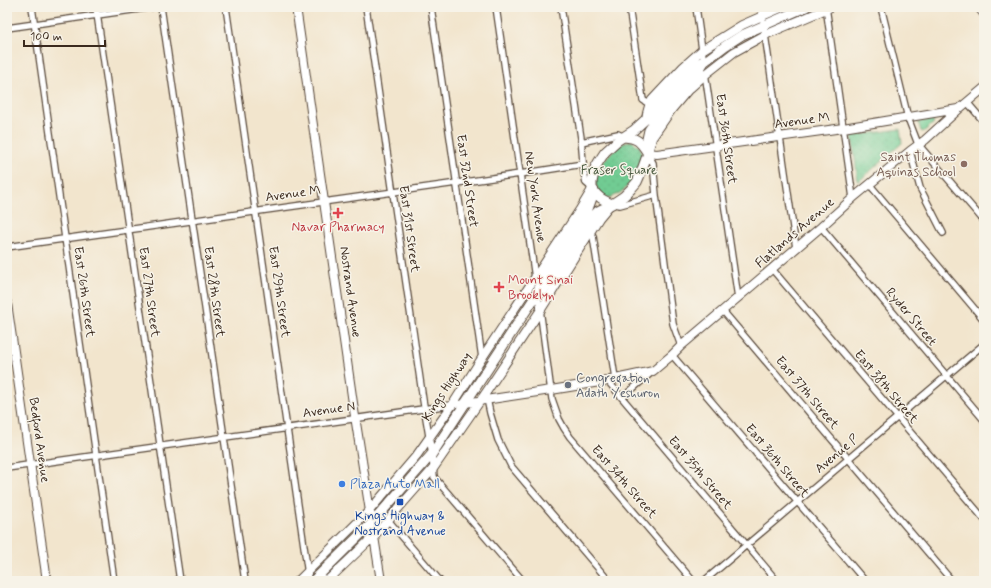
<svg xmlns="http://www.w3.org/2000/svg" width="991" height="588" viewBox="0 0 991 588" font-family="Mynerve,sans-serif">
<defs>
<pattern id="park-dots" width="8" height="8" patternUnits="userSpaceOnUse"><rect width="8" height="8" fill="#71cc93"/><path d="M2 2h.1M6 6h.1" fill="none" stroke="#63af7e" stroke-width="1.8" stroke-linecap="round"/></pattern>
</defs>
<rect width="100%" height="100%" fill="#f7f3e8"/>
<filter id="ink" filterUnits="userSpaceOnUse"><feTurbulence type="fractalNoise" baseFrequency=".025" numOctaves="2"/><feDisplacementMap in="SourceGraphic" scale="8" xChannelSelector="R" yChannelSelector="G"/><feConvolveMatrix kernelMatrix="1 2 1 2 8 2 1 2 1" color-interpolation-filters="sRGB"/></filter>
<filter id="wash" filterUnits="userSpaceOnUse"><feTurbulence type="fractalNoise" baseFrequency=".012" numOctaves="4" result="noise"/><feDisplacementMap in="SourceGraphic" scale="16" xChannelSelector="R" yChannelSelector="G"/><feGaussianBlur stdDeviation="0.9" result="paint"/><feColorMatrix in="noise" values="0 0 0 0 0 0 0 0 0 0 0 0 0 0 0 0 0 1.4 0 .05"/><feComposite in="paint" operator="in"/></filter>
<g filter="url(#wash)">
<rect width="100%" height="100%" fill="#f2e5cd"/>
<!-- park -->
<path fill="url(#park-dots)" stroke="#567b58" d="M900,129l2,14 -44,39 -6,-46z
M629,141h3l8,6c1,5 2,9 1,13 -3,16 -18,38 -36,38 -3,-3 -7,-6 -8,-10 -5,-17 16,-43 32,-47z"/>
<!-- garden -->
<path fill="#71cc93" stroke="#567b58" d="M932,119l2,4 -11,9 -2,-1 -3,-9z"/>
</g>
<g filter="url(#ink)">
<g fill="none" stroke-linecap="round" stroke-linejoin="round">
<defs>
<path id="street" d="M32,7l82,574
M96,7l84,574
M161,7l84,574
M226,7l83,574
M366,7l57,393 9,54 2,23 89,104
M431,7l51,351
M496,7l39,271
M561,7l20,131 3,35 2,10 6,5
M629,7l14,93 6,4
M696,7l8,57
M761,7l35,241
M826,7l27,191
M881,7l27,111 10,26 66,77
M7,28l146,-21
M705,73l33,225
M967,102l17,20
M581,142l37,-8 6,3
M910,151l10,37 23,45
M648,154l5,9 3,32 17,129 8,22
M870,185l114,135
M614,204l6,1 36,-10
M821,227l163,193
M590,232l3,4 22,142
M7,247l513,-73 63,-10
M772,269l212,250
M538,294l14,105 7,20 5,9 6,9 123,144
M723,311l229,270
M672,355l193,226
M607,380l170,201
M622,398l30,-26
M487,399l3,14 8,27 13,26 98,115
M7,468l458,-65
M388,520l52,61
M704,581l280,-237"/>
<path id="secondary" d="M296,7l58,403 27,171
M831,7l-66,28 -31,17 -28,22 -18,16 -16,19 -20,29 -4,15 9,1 186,-26 115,-19
M646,119c1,-7 2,-13 6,-19l31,-33 19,-17 40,-25 41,-18
M7,303l40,278
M465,403l86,-13 55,-9 47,-10 19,-16 9,-9 140,-119 32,-29 57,-47 15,-11 34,-31 25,-21
M298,581l72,-71 47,-55 36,-51 29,-46 97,-147 12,-20
M327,581l47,-45 59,-67 54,-78 53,-80 59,-93 10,-12"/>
<path id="primary" d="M979,7l5,6
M624,137c13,1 16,4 23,15
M592,188c5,9 11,12 20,16
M538,294l5,-3 49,-73 6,-7 14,-7 12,-8 7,-7 6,-7 3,-7 8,-22 -1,-14 2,-9 16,-23 16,-19 16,-15 7,-11 21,-16 17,-11 64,-28
M313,581l59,-58 60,-69 105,-160 4,-13 39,-59 8,-13 4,-11v-16l3,-14 4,-7 6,-9 12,-11 17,-11 12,-11 27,-33 20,-19 4,-4 7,-1"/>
</defs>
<!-- street casing -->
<use href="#street" stroke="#564638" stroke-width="8"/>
<!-- secondary casing -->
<use href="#secondary" stroke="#564638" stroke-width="10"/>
<!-- primary casing -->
<use href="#primary" stroke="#564638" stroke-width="11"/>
<!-- street -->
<use href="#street" stroke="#fff" stroke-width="5.5"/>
<!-- secondary -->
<use href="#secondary" stroke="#fff" stroke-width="8"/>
<!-- primary -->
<use href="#primary" stroke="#fff" stroke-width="9"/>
</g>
</g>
<!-- markers -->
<circle fill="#8d6e63" stroke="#f7f3e8" stroke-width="1.5" cx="964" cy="164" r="4"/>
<g fill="#e0444e" stroke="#f7f3e8" stroke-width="1.5">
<path d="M336 207h4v4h4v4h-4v4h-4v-4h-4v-4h4z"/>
<path d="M497 281h4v4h4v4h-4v4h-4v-4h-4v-4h4z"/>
</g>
<circle fill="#6b7280" stroke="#f7f3e8" stroke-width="1.5" cx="568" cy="385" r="4"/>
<circle fill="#3f7fe0" stroke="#f7f3e8" stroke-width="1.5" cx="342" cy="484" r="4"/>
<rect fill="#1a4fb4" stroke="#f7f3e8" stroke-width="1.5" x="396" y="498" width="8" height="8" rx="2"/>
<g text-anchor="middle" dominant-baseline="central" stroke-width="3" stroke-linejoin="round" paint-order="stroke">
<!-- street labels -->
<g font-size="13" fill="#3b2a1e" stroke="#f7f3e8">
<text transform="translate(802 121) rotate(-8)">Avenue M</text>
<text transform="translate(726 139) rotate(82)">East 36th Street</text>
<text transform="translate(467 181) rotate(82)">East 32nd Street</text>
<text transform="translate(293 194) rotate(-8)">Avenue M</text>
<text transform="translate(535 197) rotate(82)">New York Avenue</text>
<text transform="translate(409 229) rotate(82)">East 31st Street</text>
<text transform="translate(795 233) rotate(-41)">Flatlands Avenue</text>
<text transform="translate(84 292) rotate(82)">East 26th Street</text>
<text transform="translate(149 292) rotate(82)">East 27th Street</text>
<text transform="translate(214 292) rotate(82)">East 28th Street</text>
<text transform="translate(279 292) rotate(82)">East 29th Street</text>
<text transform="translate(350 292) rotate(82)">Nostrand Avenue</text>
<text transform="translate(911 317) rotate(50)">Ryder Street</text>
<text transform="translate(447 387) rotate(-57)">Kings Highway</text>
<text transform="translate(886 387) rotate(50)">East 38th Street</text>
<text transform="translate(807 393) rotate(50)">East 37th Street</text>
<text transform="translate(329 410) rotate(-8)">Avenue N</text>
<text transform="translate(39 440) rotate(82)">Bedford Avenue</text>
<text transform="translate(837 454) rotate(-40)">Avenue P</text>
<text transform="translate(777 461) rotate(50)">East 36th Street</text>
<text transform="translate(700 473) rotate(50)">East 35th Street</text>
<text transform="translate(624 482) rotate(49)">East 34th Street</text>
</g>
<!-- education labels -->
<g font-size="13" fill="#785e54" stroke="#f7f3e8" text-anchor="end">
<text x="956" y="157">Saint Thomas<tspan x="956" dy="15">Aquinas School</tspan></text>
</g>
<!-- park labels -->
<g font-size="13" fill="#4b5b41" stroke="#f7f3e8">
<text x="619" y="170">Fraser Square</text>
</g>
<!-- health labels -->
<g font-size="13" fill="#be3a42" stroke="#f7f3e8">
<text x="338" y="227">Navar Pharmacy</text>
<text x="508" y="280" text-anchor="start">Mount Sinai<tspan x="508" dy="15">Brooklyn</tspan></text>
</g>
<!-- worship labels -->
<g font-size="13" fill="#5b616d" stroke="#f7f3e8" text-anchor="start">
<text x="576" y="378">Congregation<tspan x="576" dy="15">Adath Yeshuron</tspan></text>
</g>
<!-- shop labels -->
<g font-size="13" fill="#366cbe" stroke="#f7f3e8" text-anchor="start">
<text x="350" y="484">Plaza Auto Mall</text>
</g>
<!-- transit labels -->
<g font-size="13" fill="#164399" stroke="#f7f3e8">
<text x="400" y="516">Kings Highway &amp;<tspan x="400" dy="15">Nostrand Avenue</tspan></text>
</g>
</g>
<!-- margin -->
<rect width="991" height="588" fill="none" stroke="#f7f3e8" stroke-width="24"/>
<!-- scale -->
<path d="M24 40v6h81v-6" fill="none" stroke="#3b2a1e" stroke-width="2"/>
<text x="30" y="40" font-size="12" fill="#3b2a1e" stroke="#f7f3e8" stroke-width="3" paint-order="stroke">100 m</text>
</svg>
